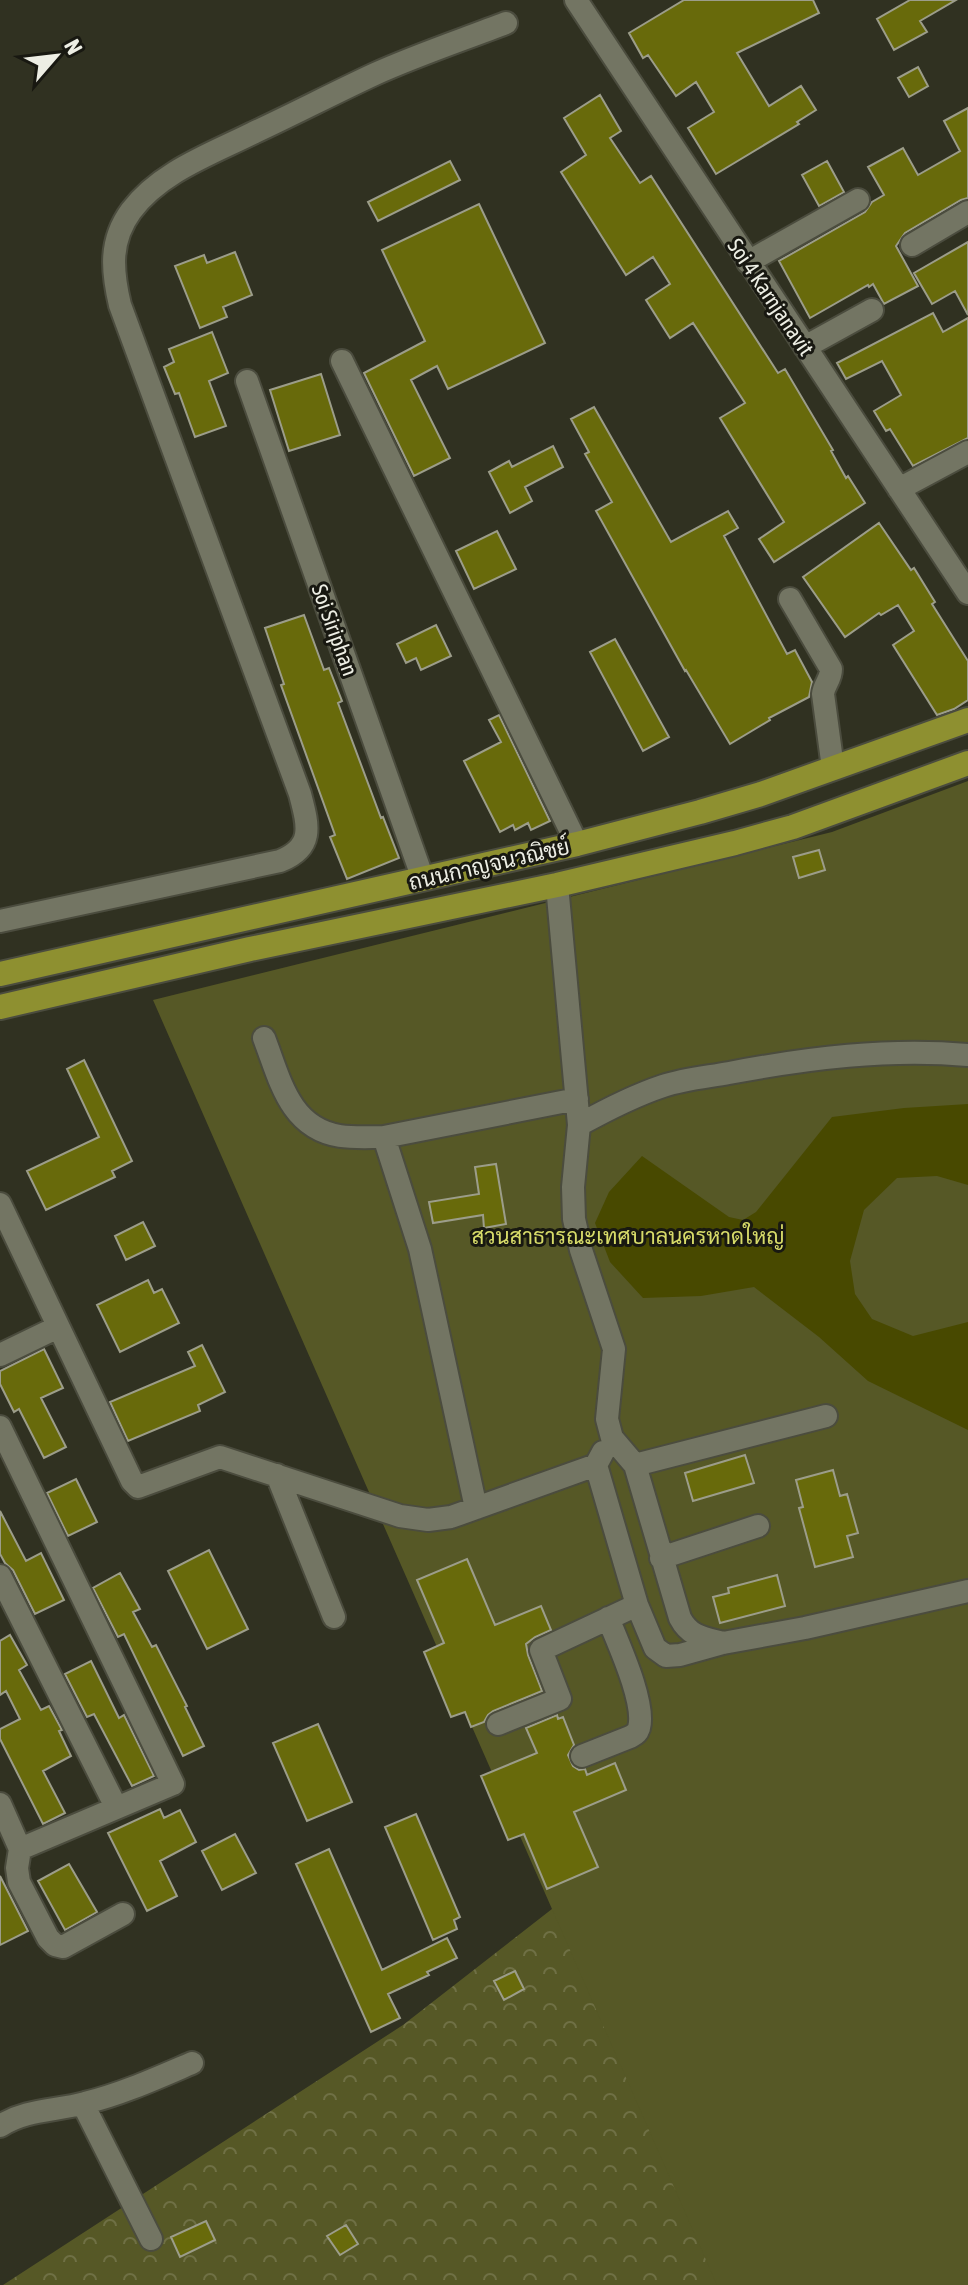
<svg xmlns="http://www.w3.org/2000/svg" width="968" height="2285" viewBox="0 0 968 2285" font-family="'Asap Condensed',Sarabun,sans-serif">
<defs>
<pattern id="forest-crowns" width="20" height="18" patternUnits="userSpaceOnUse" patternTransform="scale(2)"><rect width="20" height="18" fill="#565826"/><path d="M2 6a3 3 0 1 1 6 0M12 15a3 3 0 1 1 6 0" fill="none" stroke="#6f7045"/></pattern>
</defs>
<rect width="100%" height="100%" fill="#303121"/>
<!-- forest -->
<path fill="url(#forest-crowns)" d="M968,1585v700h-965l400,-260z"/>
<!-- green -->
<path fill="#565826" d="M968,781v1504h-251l-564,-1285 679,-168z"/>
<!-- water -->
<path fill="#484900" d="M968,1104v81l-31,-9 -40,2 -33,32 -14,51 5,33 17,25 41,17 55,-14v108l-100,-49 -49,-44 -65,-50 -53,9 -58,2 -33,-36 -15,-39 14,-31 33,-36 87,61 14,3 13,-8 76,-95 72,-9z"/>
<!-- building -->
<path fill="#686a0b" stroke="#9c9d8a" stroke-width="2" d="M684,0h129l6,13 -82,40 32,53 32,-20 15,24 -19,12 2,2 -83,50 -28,-46 26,-16 -18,-30 -20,14 -28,-41 -5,3 -14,-25z
M910,0h46l-36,21 7,11 -33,18 -17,-31z
M918,67l10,19 -19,11 -11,-19z
M600,95l21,36 -11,7 30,45 11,-7 127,197 7,-4 48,81 -2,1 15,27 2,-2 17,27 -91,59 -15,-23 25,-17 -64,-104 25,-15 -52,-80 -23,15 -24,-38 24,-16 -17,-27 -27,18 -65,-103 25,-17 -22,-37z
M968,108v90l-7,2 -56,33 -9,13 22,40 -34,18 -11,-20 -4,3 -1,-2 -58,33 -31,-57 86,-49 7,-10 12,-7 -16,-28 35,-19 15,27 42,-24 -16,-30z
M450,161l10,19 -82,41 -10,-19z
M827,161l17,31 -25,14 -17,-31z
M479,204l66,139 -97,46 -11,-23 -26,14 39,78 -36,18 -50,-103 61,-32 -43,-91z
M968,242v73l-13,-24 -23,13 -18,-31z
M235,252l17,43 -29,12 4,10 -27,11 -25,-62 29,-11 3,8z
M933,313l10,19 25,-14v120l-55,28 -23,-37 -4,2 -12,-20 27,-16 -19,-34 -36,18 -9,-16z
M212,332l16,41 -19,8 17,45 -31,11 -16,-44 -4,1 -11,-27 10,-5 -5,-13z
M321,374l19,61 -51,16 -19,-61z
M594,407l77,135 57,-31 10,17 -14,8 63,118 8,-4 17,32 -3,15 -40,21 1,2 -40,24 -44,-74 -1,1 -89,-160 16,-9 -27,-48 4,-2 -18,-33z
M553,446l10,21 -38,20 7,14 -22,12 -21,-41 20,-11 3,6z
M879,523l32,47 3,-2 21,34 -3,2 36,57v39l-14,9 -17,6 -44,-70 21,-14 -16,-26 -17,10 -2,-2 -34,24 -42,-60z
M497,531l19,38 -42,20 -18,-38z
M304,615l20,55 5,-2 13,33 -4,2 43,115 2,-1 16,41 -52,21 -17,-42 5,-2 -54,-150 3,-1 -19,-56z
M436,625l15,31 -30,14 -5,-12 -10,5 -9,-19z
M615,639l54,98 -26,14 -53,-99z
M499,715l51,106 -19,9 -3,-7 -13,7 -2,-5 -13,7 -36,-71 37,-19 -12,-22z
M819,850l6,20 -26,8 -6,-21z
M84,1060l48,101 -20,10 3,6 -69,33 -19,-39 72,-34 -32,-68z
M496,1164l10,60 -22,4 -1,-13 -50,8 -4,-21 50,-8 -4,-27z
M143,1222l12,24 -29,14 -11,-24z
M148,1280l6,13 8,-4 17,34 -59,29 -23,-47z
M202,1345l23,47 -27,13 2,6 -72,30 -18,-39 85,-36 -7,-14z
M44,1349l19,39 -22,10 25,49 -22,11 -25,-49 -5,3 -14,-28v-13z
M745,1455l9,28 -61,18 -8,-28z
M833,1470l7,26 7,-2 11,39 -11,3 6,21 -38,10 -16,-59 4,-1 -7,-27z
M76,1479l21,43 -29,14 -21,-43z
M0,1511l26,50 15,-8 23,47 -29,14 -22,-44 -8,-7 -5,-9z
M209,1550l39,79 -41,20 -39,-78z
M467,1559l28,66 46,-19 10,24 -16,7 -9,7 2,11 14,36 -49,20 -5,4 -4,7 -13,5 -6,-15 -14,5 -27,-65 20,-9 -27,-63z
M120,1573l20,36 -7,3 19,35 4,-2 31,61 -2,1 19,39 -21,10 -59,-122 -6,3 -25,-49z
M777,1575l8,31 -65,17 -7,-26 16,-4 -1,-5z
M10,1635l17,30 -8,5 22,40 8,-4 13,24 -3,1 12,25 -28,15 22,42 -22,11 -43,-85v-10l20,-10 -14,-28 -6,4v-54z
M91,1661l28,57 5,-3 30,61 -22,10 -38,-72 -7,3 -22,-43z
M557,1715l1,4 5,-2 11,28 -6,10 5,11 6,4 6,-1 2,6 28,-12 11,27 -52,22 24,55 -51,22 -23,-55 -16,6 -27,-64 56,-23 -11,-25z
M318,1724l34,78 -45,19 -34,-78z
M160,1809l4,9 16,-8 16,32 -36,19 17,35 -30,15 -39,-78z
M416,1814l44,103 -6,3 3,9 -24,11 -48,-113z
M235,1834l21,39 -34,17 -20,-39z
M329,1849l53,121 65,-32 10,20 -30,14 2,3 -41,19 12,24 -29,14 -75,-168z
M69,1864l28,48 -32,18 -27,-49z
M0,1876l28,55 -28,14z
M515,1971l9,18 -20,11 -10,-19z
M206,2221l9,19 -35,17 -9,-20z
M346,2225l12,19 -18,11 -13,-19z"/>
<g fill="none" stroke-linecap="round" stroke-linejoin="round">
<defs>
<path id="minor" d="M576,0l392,593
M912,245l56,-33
M748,262l110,-62
M805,347l67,-37
M342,361l235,483
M247,381l176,498
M899,489l69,-37
M790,599l41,70c0,11 -7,15 -8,25l10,74
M557,885l22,240 -6,62 1,32 7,31 33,99 -7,70 5,19 23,27 45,153c10,19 24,20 43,25
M0,921l280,-60c35,-14 28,-36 20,-67l-180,-489c-8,-34 -11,-64 11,-94 29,-39 80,-57 122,-78 41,-19 81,-40 122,-59 42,-19 87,-34 131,-51
M264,1038c16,41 25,90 76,98 14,2 29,1 44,1
M579,1125c27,-15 54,-29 84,-39 21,-7 44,-9 66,-13 79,-15 159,-25 239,-18
M0,1204l132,277 6,6 82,-30 180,59 28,4 23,-3 145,-52
M0,1355l58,-28
M0,1427l173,357 -153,65 -3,19 2,14 29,56 7,7 8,2 60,-33
M603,1452l-7,13 41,140 18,43 11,8 14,-1 43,-12 82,-15 163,-37
M635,1465l191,-49
M277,1475l57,142
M476,1508l-56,-259 -36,-112 193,-38
M661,1558l97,-32
M0,1576l116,231
M498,1724l62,-25 -19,-49 96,-45
M582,1756l48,-19c5,-3 7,-3 9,-9 7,-25 -21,-85 -31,-110
M0,1804l20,45
M83,2104l68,135
M0,2126c26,-17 56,-15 85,-23 37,-9 72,-25 107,-40"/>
<path id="major" d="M0,974l577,-130 123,-32 61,-18 207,-74
M0,1007l250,-58 307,-64 178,-42 58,-16 175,-64"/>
</defs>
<!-- minor casing -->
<use href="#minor" stroke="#4b4c3e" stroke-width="26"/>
<!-- major casing -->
<use href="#major" stroke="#4b4c3e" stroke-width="28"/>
<!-- minor -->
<use href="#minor" stroke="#737563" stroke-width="22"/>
<!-- major -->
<use href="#major" stroke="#8e9030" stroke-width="24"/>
</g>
<g text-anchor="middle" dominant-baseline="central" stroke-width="6" stroke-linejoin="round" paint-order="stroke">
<!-- street labels -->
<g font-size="22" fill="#edeee4" stroke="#181811">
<text transform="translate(771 297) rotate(56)">Soi 4 Karnjanavit</text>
<text transform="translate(335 630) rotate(70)">Soi Siriphan</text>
<text transform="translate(489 864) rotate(-13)">ถนนกาญจนวณิชย์</text>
</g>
<!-- park labels -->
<g font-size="22" fill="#d7db69" stroke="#181811">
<text x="628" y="1236">สวนสาธารณะเทศบาลนครหาดใหญ่</text>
</g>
</g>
<!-- north arrow -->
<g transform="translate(56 56) rotate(62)" stroke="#181811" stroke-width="6" paint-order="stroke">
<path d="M0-6L14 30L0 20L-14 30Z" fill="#edeee4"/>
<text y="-12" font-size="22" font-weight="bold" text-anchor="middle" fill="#edeee4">N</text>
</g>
</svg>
